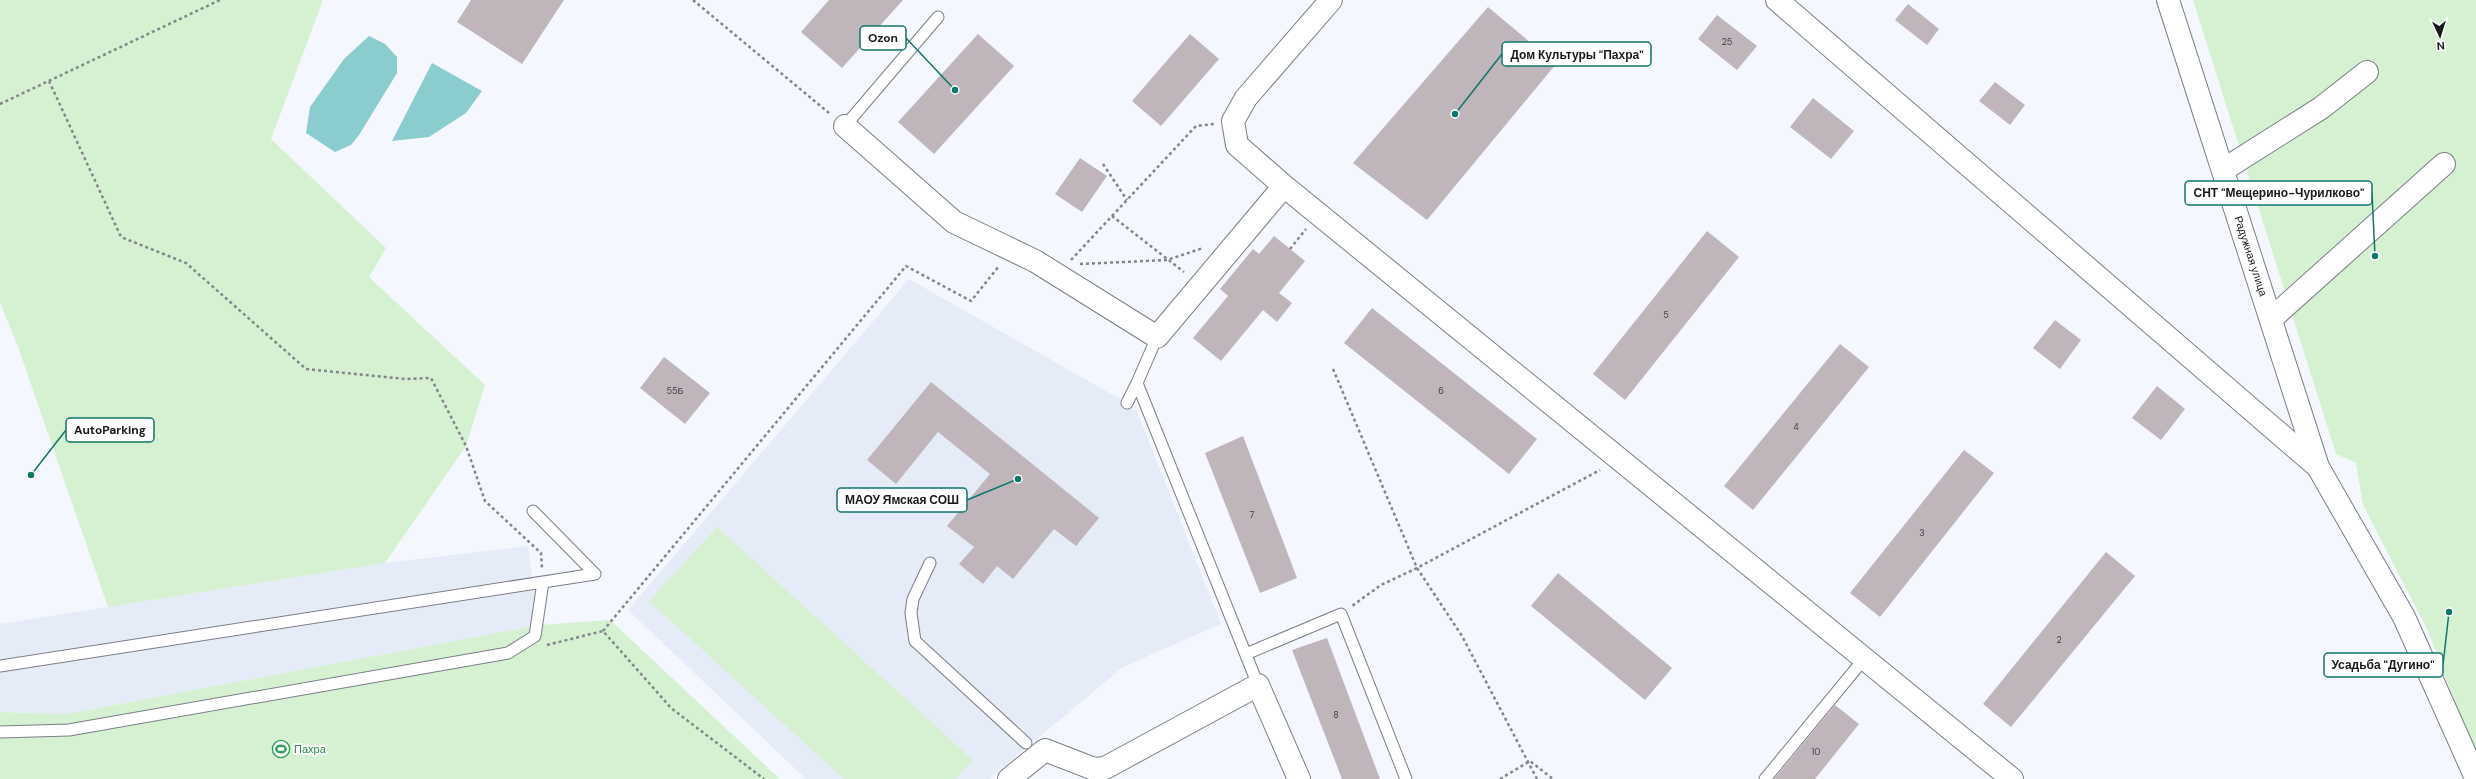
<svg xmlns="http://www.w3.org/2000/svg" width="2476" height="779" viewBox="0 0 2476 779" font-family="'DM Sans',sans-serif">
<rect width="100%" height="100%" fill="#f5f7fe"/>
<!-- built -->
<path fill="#e6ebf8" d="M909,279l218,124 10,9 84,212 -98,43 -134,112h-183l-178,-169z
M528,546l11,79 -472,89 -67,-2v-88l385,-61z"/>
<!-- green -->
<path fill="#d6f1d2" d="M0,0h323l-52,139 115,109 -17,29 116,108 -19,61 -81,117 -277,44 -91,-263 -17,-41z
M2193,0h283v758l-48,-127 -65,-126 -7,-42 -20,-9z
M717,527l256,233 -17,19h-112l-195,-178z
M610,620l170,159h-780v-67l67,2 472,-89z"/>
<!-- water -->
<path fill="#8bcdce" d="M369,36l16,8 12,13v16l-38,62 -8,10 -16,7 -29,-19 4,-26 34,-48z
M432,63l50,28 -16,22 -37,24 -37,4z"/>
<!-- building -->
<path fill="#bfb5bb" d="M471,0h93l-42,64 -65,-42z
M829,0h74l-61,68 -41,-36z
M1908,4l31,25 -12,16 -32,-25z
M1488,7l68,57 -129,156 -74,-57z
M1717,15l40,31 -20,24 -39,-31z
M978,34l36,32 -80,88 -36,-32z
M1190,34l29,25 -58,67 -29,-25z
M1995,82l30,23 -15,20 -31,-24z
M1813,98l41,33 -23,28 -41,-32z
M1080,158l27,18 -25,36 -27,-18z
M1707,231l32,26 -114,143 -32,-26z
M1274,236l31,25 -26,32 13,10 -15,19 -14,-12 -42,51 -28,-23 35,-42 -8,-7 33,-40 6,5z
M1372,308l165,131 -28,35 -165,-131z
M2055,320l26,20 -21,29 -27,-21z
M1840,344l29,23 -116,143 -29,-24z
M664,357l46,36 -25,31 -45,-36z
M931,382l168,136 -23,28 -22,-17 -41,50 -16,-13 -14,18 -24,-20 15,-17 -27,-21 43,-52 -52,-42 -42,52 -29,-24z
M2157,386l28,23 -24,31 -29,-22z
M1243,436l54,142 -37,15 -55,-140z
M1964,450l30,23 -114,144 -30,-24z
M2106,552l29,24 -124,151 -28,-23z
M1558,573l114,95 -27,32 -114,-94z
M1327,638l53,141h-38l-50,-129z
M1835,705l24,19 -44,55h-41z"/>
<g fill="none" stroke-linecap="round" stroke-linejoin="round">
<defs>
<path id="service" d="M845,126l93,-109
M1157,337l-20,46 121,302
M1127,403l10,-20
M533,511l62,63
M930,563l-17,36 -2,14 4,28 111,102
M1246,654l95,-40 65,165
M0,666l595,-92
M0,732l69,-2 439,-77 27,-17 8,-54
M1765,779l99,-120"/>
<path id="minor" d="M1331,0l-85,98 -13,23 4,24 47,41 728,593
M1777,0l541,467 86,150 72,161
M2168,0l150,467
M845,126l109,96 81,39 122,76 127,-151
M2223,170l98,-62 46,-36
M2271,319l173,-155
M1009,779l36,-29 49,19 11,-1 153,-83 41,94"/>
</defs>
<!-- service casing -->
<use href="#service" stroke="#7b7e88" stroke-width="13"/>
<!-- minor casing -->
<use href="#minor" stroke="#7b7e88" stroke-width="24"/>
<!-- path -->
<path stroke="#84858a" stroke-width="2.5" stroke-dasharray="3 3" stroke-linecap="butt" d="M693,0l136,113
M49,81l72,156 65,26 120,106 99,10 26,-1 35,68 19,55 56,52 1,15
M0,104l220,-104
M1103,164l24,36
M1112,216l84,-90 18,-2
M1290,249l16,-20
M1071,260l41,-44 72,56
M1080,264l87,-4 36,-12
M1333,369l84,199 -36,17 -29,21
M603,631l303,-365 65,35 28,-35
M547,645l56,-14 68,77 93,71
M1500,779l30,-18 23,18
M1537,779l-75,-143 -45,-68 183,-98"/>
<!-- service -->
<use href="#service" stroke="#fff" stroke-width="11"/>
<!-- minor -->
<use href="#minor" stroke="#fff" stroke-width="22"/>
</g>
<!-- icons -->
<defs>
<symbol id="stadium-ring" viewBox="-11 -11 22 22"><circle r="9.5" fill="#fff" stroke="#2e9e5b" stroke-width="1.5"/><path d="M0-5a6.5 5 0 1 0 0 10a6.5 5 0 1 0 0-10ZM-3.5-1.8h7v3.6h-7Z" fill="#2e9e5b"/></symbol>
</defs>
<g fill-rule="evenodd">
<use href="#stadium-ring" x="271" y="739" width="20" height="20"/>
</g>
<g text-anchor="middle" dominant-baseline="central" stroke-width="4" stroke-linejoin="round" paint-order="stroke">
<!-- number labels -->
<g font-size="9" fill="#424044">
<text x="1727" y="42">25</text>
<text x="1666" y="315">5</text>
<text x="675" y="391">55Б</text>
<text x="1441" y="391">6</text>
<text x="1796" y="427">4</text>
<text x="1252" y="515">7</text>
<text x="1922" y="533">3</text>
<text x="2059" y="640">2</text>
<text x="1336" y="715">8</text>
<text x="1816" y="752">10</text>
</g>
<!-- street labels -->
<g font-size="11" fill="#18191c" stroke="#fff">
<text transform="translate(2251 256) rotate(72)">Радужная улица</text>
</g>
<!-- leisure labels -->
<g font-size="11" fill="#27864d" stroke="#fff" text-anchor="start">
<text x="294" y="749">Пахра</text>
</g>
</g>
<!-- callouts -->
<path fill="none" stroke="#0f766e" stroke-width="1.5" d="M955 90L906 38M1455 114L1502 54M2375 256L2372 193M31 475L66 430M1018 479L967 500M2449 612L2443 665"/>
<g fill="#0f766e" stroke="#fff" stroke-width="1.5">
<circle cx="955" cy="90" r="4"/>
<circle cx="1455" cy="114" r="4"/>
<circle cx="2375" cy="256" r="4"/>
<circle cx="31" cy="475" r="4"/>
<circle cx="1018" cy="479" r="4"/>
<circle cx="2449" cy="612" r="4"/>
</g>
<g fill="#fff" stroke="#0f766e" stroke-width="1.5">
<rect x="860" y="26" width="46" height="24" rx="4"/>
<rect x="1502" y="42" width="149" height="24" rx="4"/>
<rect x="2185" y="181" width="187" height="24" rx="4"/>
<rect x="66" y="418" width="88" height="24" rx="4"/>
<rect x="837" y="488" width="130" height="24" rx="4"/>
<rect x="2324" y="653" width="119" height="24" rx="4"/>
</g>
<g font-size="12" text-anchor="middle" font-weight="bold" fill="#18191c">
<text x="883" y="42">Ozon</text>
<text x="1577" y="59">Дом Культуры "Пахра"</text>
<text x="2279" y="197">СНТ "Мещерино-Чурилково"</text>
<text x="110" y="434">AutoParking</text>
<text x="902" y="504">МАОУ Ямская СОШ</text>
<text x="2383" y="669">Усадьба "Дугино"</text>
</g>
<!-- north arrow -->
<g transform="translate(2440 36) rotate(176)" stroke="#ffffff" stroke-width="3" paint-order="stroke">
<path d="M0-3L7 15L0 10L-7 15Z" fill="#18191c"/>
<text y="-6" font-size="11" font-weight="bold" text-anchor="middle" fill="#18191c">N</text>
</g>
</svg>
